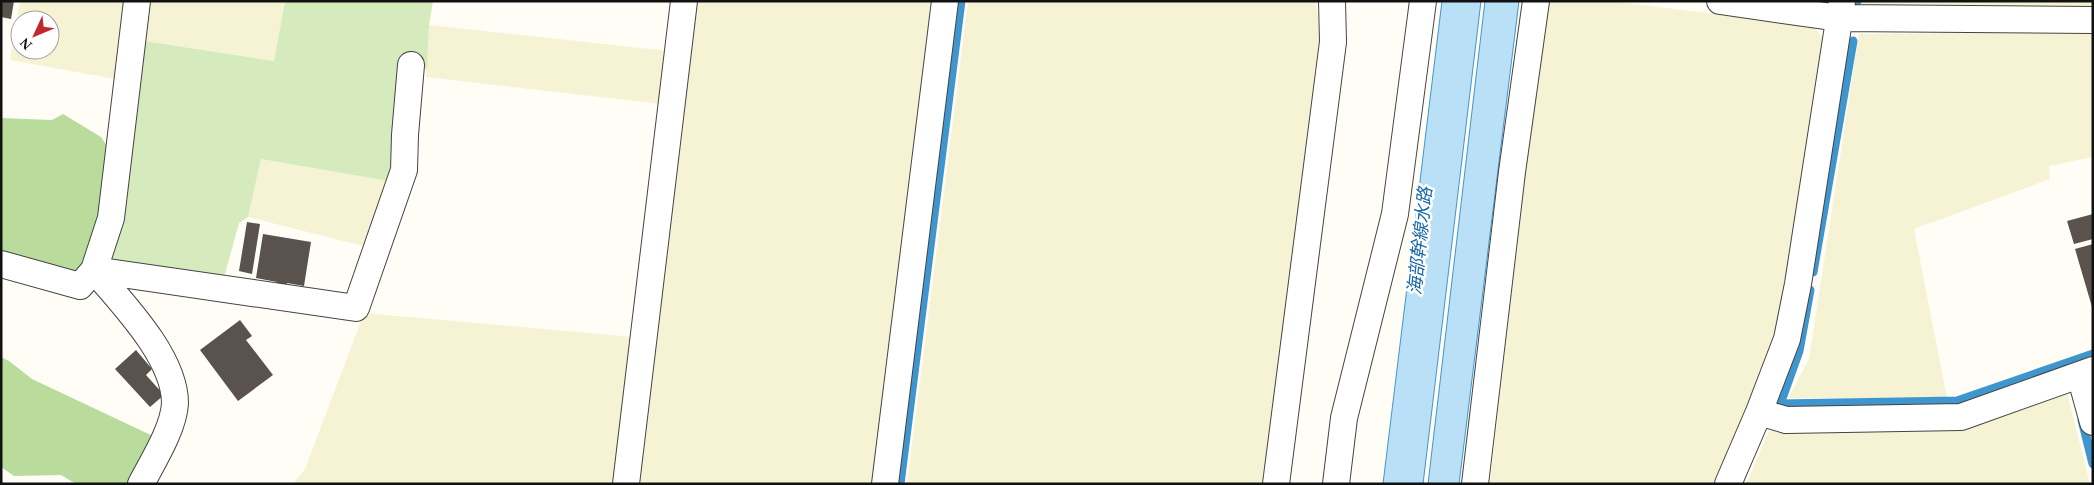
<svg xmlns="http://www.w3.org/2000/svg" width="2094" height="485" viewBox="0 0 2094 485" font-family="'Times New Roman','Noto Sans JP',serif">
<rect width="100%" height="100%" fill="#fffdf5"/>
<!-- farmland -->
<path fill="#f6f3d4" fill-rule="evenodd" d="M20,1h105l-10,78 -105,-19zM20,20h30v30h-30z
M143,1h142l-11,60 -136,-21z
M693,1h239l-58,483h-238z
M968,1h348l5,43 -55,440h-359z
M1544,1h65l204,25 15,18 -48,294 -64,146h-226z
M1863,1h230v10l-232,-1z
M429,25l239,26 -7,53 -235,-27z
M2093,32v125l-44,9 1,13 -136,50 33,169h-159l21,-39 50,-325z
M261,159l133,23 -23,66 -123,-31z
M364,313l269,24 -18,147h-322l12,-15z
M2066,389l24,95h-344l23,-53 187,-4z"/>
<!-- green -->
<path fill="#d5ebbd" d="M285,1h148l-4,24 -2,44 -23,-4 -10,117 -133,-23 -13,58 -9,6 -16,58 -118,-16 33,-225 136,21z"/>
<!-- forest -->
<path fill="#b9dc9c" d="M63,114l38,23 12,18 -8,64 -28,58 -76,-19v-140l51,2z
M1,357l8,4 23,18 123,58 -27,47h-52l-15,-9 -47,1 -13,-9z"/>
<!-- water -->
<path fill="#b9e0f7" stroke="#3f96cf" d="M1442,1h39l-58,483h-40z
M1485,1h34l-60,483h-31z"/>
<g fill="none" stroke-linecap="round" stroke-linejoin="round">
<!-- stream -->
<path stroke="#3f96cf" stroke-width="9" d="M1856,4l1,-3
M1813,272l40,-231
M1810,290l-11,61 -19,53 177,-3 136,-47
M2082,420l11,44
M900,484l61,-483"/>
</g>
<!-- building -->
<path fill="#5a524d" d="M1,1h13l-3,18 -10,-2z
M2093,214v25l-19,5 -7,-23z
M247,222l13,2 -8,50 -13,-3z
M263,234l48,8 -7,44 -17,-3v4l-11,-2 1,-3 -21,-4z
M2093,244v63h-1l-17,-58z
M240,320l12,16 -6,4 27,35 -35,26 -38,-51z
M136,350l16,19 -6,6 18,20 -14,12 -35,-38z"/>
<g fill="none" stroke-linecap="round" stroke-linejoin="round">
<defs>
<path id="minor" d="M137,1l-26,217 -17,52c28,33 81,87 81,133 -1,25 -22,58 -34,81
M1720,1l119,17 254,2
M1,264l79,22 14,-16 262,38 48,-138 1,-35 6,-70
M2080,375l13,47
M1759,412l27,8 175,-3 132,-47
M626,484l58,-483
M885,484l60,-483
M1276,484l57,-442 -1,-41
M1336,484l8,-66 51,-204 28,-213
M1475,484l37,-312 24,-171
M1728,484l31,-72 28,-73 11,-55 44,-283"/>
</defs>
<!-- minor casing -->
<use href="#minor" stroke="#444" stroke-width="28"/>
<!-- minor -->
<use href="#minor" stroke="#fff" stroke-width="26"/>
</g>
<g text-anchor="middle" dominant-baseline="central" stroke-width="5" stroke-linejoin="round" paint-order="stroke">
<!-- water labels -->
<g font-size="18" font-style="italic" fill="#1768a6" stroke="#fff">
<text transform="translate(1420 241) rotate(-84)">海部幹線水路</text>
</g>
</g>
<!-- border -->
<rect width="2094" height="485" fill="none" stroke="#111111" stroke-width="5"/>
<!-- north arrow -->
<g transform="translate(35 35) rotate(226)"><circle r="24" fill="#ffffff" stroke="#a0a0a0"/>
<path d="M0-4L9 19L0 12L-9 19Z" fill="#c4262e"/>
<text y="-8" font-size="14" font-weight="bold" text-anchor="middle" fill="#111111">N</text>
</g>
</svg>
